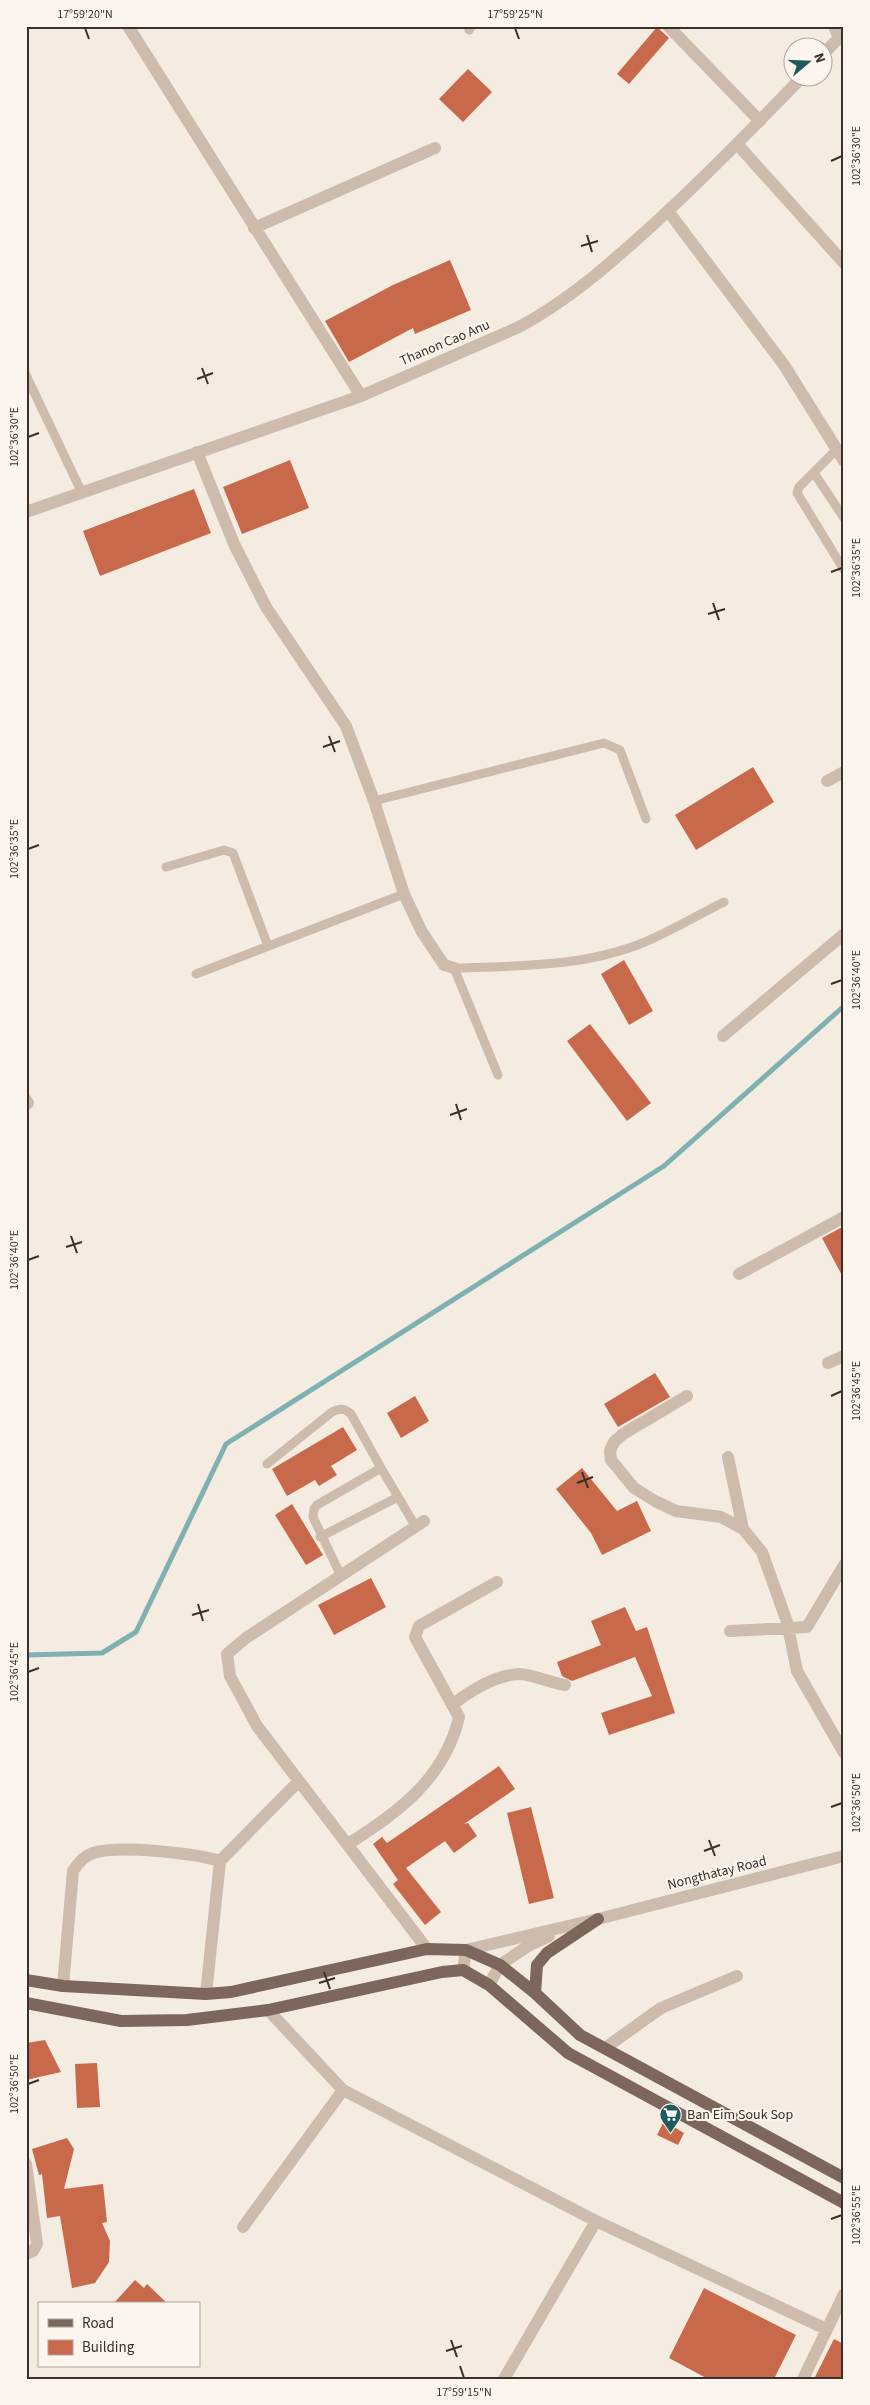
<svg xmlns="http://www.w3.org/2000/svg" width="870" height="2405" viewBox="0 0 870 2405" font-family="'Source Sans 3',sans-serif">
<rect width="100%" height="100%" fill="#f4ebe1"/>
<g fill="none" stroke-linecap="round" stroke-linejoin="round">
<!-- stream -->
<path stroke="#7fb0b2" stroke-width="5" d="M26,1655l76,-2 34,-21 90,-188 438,-278 180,-160"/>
</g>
<!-- building -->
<path fill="#c8694b" d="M657,27l12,11 -40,46 -12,-10z
M468,69l24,23 -29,30 -24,-23z
M450,260l21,50 -56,24 -2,-6 -64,34 -24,-41 68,-36z
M290,460l19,48 -67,26 -19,-47z
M194,489l17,44 -111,43 -17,-45z
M753,767l21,35 -78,48 -21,-35z
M624,960l29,51 -24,14 -28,-51z
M590,1024l61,79 -24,18 -60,-80z
M844,1226v53l-22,-41z
M655,1373l15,24 -52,30 -14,-23z
M415,1396l14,25 -28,17 -14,-25z
M343,1427l14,23 -26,16 6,9 -18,11 -4,-6 -28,16 -15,-27z
M582,1468l35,43 20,-10 14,30 -49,24 -11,-22 -35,-44z
M292,1504l31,51 -17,10 -31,-50z
M371,1578l15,29 -52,28 -16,-30z
M625,1607l11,24 11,-4 28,86 -66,22 -8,-22 51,-17 -17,-39 -63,24 -10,-5 -5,-14 44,-17 -10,-24z
M499,1766l16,23 -51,35 4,-1 9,13 -23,17 -9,-12 -39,27 35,44 -16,13 -32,-41 5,-4 -25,-36 9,-7 5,6z
M531,1807l23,91 -25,6 -22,-91z
M45,2040l16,32 -35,8v-37z
M97,2063l3,44 -23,1 -2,-44z
M664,2121l20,12 -6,12 -21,-10z
M67,2138l7,11 -10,40 39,-5 4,38 -5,1 8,18 -1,21 -14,21 -23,5 -12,-72 -13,2 -5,-44 -3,1 -7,-26z
M135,2280l9,8 3,-4 21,20h-55z
M704,2288l92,47 -22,44h-66l-39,-21z
M834,2339l10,5v35h-30z"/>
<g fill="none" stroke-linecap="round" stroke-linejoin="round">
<!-- service -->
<path stroke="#cdbbac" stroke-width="9" d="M469,30l3,-4
M26,375l56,118
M837,449l-38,38 -2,6 47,77
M814,473l30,45
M374,801l230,-58 16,7 26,69
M166,867l58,-17 9,3 35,93
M196,974l208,-80
M498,1075l-44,-107c64,-2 131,-1 191,-26 27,-12 53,-27 79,-40
M267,1464l65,-52c8,-4 12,-4 19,2l30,54
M320,1537l78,-40
M341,1576l-28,-59 1,-8 3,-4 64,-37 35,59"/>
<!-- minor -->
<path stroke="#cdbbac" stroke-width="12" d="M128,26l233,370
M668,26l92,95
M834,26l5,12
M737,144l107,119
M668,211l116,154 60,96
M254,228l181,-80
M197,452l37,92 32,63 80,119 28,75 30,93 18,38 22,33 10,3
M827,781l17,-9
M723,1036l121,-102
M26,1100l2,3
M739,1274l105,-57
M828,1363l16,-7
M687,1396l-64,38 -9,8 -4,9 1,9 23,28 21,13 21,10 45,6 22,12
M728,1457l15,72 19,23 25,70 10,49 47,82
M424,1521l-178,117 -19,16 3,22 27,50 170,223
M730,1631l77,-4 37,-62
M452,1705c18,-14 44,-30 67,-31 12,0 33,9 46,11
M348,1844c50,-31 97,-66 111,-127l-44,-80 4,-11 78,-44
M220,1861l79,-80
M63,1986l10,-115c5,-8 11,-15 20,-18 26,-8 100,0 127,8l-14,133
M268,2010l75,80 253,131 230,108
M605,2048l56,-40 76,-32
M26,2164l11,80 -4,7 -7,3
M243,2227l100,-137
M504,2379l92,-158
M803,2379l41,-85"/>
<!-- tertiary -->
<path stroke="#cdbbac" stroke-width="12" d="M822,55l22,-22
M26,512l335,-116 158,-69c52,-28 93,-65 136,-104 51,-47 99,-96 146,-145
M463,1970l3,-20 132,-31 246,-63
M489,1985l11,-20 28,-19 21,-10"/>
<!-- primary -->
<path stroke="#7d675c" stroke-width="12" d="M26,1980l37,6 143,8 25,-2 196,-43 39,1 34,15 35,28 45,42 264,143
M535,1993l2,-28 10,-12 51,-34
M26,2003l95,18 66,-1 81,-10 174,-38 21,-2 26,15 79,68 276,150"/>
</g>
<!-- ticks -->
<path fill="none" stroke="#3b302b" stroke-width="2" d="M85,28l4,11M515,28l4,11M831,161l11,-5M587,235l5,17M581,246l17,-5M202,368l6,16M197,379l16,-6M28,437l11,-4M831,572l11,-4M713,603l6,17M708,614l17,-5M329,736l6,16M323,747l17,-6M28,849l11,-4M831,984l11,-4M456,1104l5,16M450,1115l17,-6M71,1236l6,17M66,1247l16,-5M28,1260l11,-4M831,1396l11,-5M582,1472l6,16M577,1483l16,-6M198,1604l5,17M192,1615l17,-5M28,1672l11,-4M831,1807l11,-4M709,1840l6,16M704,1851l16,-6M324,1972l6,17M319,1983l16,-5M28,2084l11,-4M831,2219l11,-4M451,2340l6,17M446,2351l16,-5M460,2366l4,12"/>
<!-- icons -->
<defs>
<symbol id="supermarket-pin" viewBox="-11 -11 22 30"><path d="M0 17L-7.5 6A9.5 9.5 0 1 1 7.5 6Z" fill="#1f5a5e" stroke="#fbf5ee"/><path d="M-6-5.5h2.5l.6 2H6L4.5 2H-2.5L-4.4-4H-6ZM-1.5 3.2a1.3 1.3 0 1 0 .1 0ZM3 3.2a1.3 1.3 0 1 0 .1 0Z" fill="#fff"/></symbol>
</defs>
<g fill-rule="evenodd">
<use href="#supermarket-pin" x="658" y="2102" width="25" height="34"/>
</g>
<g text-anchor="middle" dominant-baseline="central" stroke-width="4" stroke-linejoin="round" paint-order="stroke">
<!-- street labels -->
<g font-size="14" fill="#3b302b" stroke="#fbf5ee">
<text transform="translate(445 343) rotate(-23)">Thanon Cao Anu</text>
<text transform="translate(717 1873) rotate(-14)">Nongthatay Road</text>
</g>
<!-- poi labels -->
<g font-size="14" fill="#3b302b" stroke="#fbf5ee" text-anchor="start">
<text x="687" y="2115">Ban Eim Souk Sop</text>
</g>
</g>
<!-- border -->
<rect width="870" height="2405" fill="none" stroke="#fbf5ee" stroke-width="55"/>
<!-- legend -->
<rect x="38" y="2302" width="162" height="65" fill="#fbf5ee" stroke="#aea6a0"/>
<rect x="48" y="2319" width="25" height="8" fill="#7d675c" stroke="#aea6a0"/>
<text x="82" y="2328" font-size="15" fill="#3b302b">Road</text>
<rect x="48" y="2340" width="25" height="15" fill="#c8694b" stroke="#aea6a0"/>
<text x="82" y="2352" font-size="15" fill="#3b302b">Building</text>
<!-- north arrow -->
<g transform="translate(808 62) rotate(71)"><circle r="24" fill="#fbf5ee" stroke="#aea6a0"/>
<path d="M0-4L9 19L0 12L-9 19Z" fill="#1f5a5e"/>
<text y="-8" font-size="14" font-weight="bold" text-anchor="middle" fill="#3b302b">N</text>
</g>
<rect x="28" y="28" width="814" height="2350" fill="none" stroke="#3b302b" stroke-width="2"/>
<g font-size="12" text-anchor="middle" fill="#3b302b">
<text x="85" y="18">17°59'20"N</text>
<text x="515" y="18">17°59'25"N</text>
<text transform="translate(856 156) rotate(-90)" y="4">102°36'30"E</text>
<text transform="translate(14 437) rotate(-90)" y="4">102°36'30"E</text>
<text transform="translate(856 568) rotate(-90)" y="4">102°36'35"E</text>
<text transform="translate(14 849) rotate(-90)" y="4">102°36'35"E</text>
<text transform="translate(856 980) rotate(-90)" y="4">102°36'40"E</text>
<text transform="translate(14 1260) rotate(-90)" y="4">102°36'40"E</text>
<text transform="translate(856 1391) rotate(-90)" y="4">102°36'45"E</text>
<text transform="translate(14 1672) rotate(-90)" y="4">102°36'45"E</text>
<text transform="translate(856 1803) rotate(-90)" y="4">102°36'50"E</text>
<text transform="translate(14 2084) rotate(-90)" y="4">102°36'50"E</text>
<text transform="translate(856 2215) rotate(-90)" y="4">102°36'55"E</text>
<text x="464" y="2396">17°59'15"N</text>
</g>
</svg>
